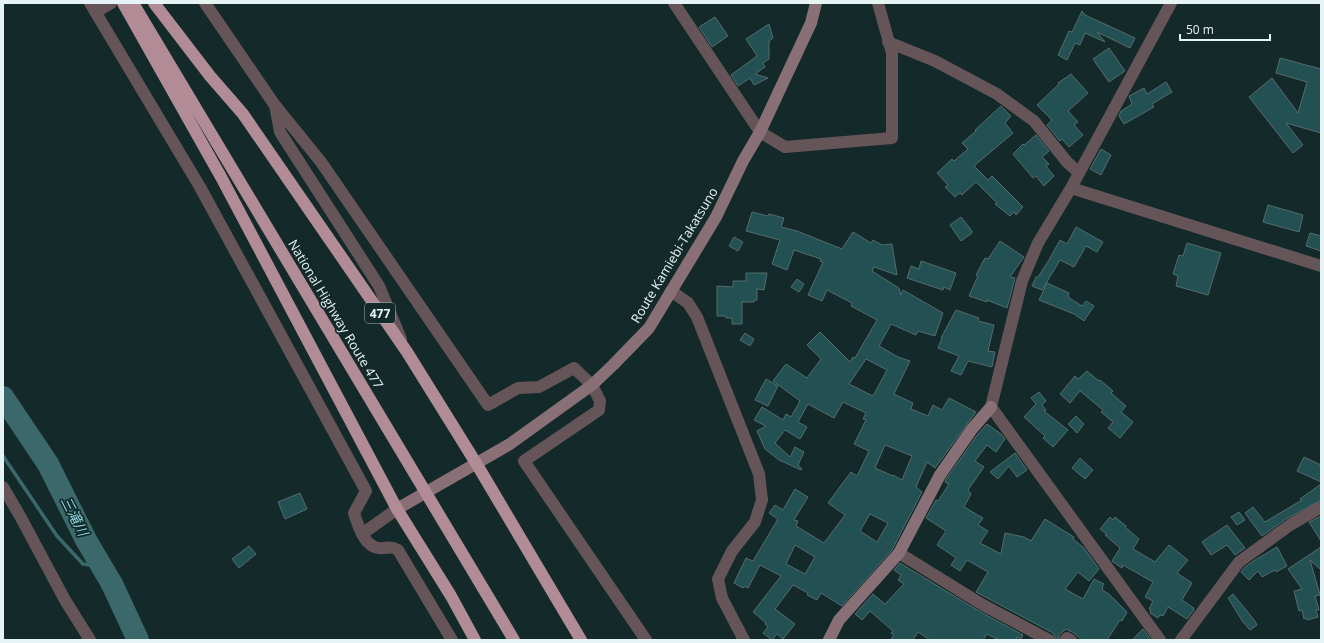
<svg xmlns="http://www.w3.org/2000/svg" width="1324" height="643" viewBox="0 0 1324 643" font-family="'Open Sans','Noto Sans JP',sans-serif">
<rect width="100%" height="100%" fill="#13292a"/>
<g fill="none" stroke-linecap="round" stroke-linejoin="round">
<!-- stream -->
<path stroke="#3b686a" stroke-width="3.5" d="M3,456l54,80 26,28 19,3"/>
<!-- river -->
<path stroke="#3b686a" stroke-width="22" d="M3,397l45,67 38,76 26,44 26,56"/>
</g>
<!-- building -->
<path fill="#235053" stroke="#546c6d" fill-rule="evenodd" d="M1082,11l3,4 50,23 -5,10 -33,-16 8,10 -20,-9 -5,12 -5,-2 -8,17 -9,-5 11,-24 3,1z
M715,17l13,19 -16,11 -13,-20z
M769,24l4,14 -4,3v18l-6,4 2,4 -10,7 13,4 -14,7 -4,-7 -12,8 -7,-11 26,-19 -11,-17z
M1109,48l16,23 -16,11 -16,-23z
M1280,58l41,11v64l-35,-10 17,22 -10,8 -44,-56 23,-19 26,35 9,-31 -31,-9z
M1071,74l17,19 -20,18 10,11 -4,3 9,10 -14,12 -7,-8 -2,2 -13,-16 5,-5 -15,-15 22,-21 -1,-1z
M1166,82l6,10 -20,12 2,3 -30,17 -5,-8 2,-5 11,-7 -3,-8 15,-8 3,6z
M1001,106l10,10 -6,7 8,10 -39,33 14,14 4,-4 31,31 -7,8 -2,-3 -4,4 -15,-12 2,-1 -21,-21 -14,13 -2,-2 -5,4 -10,-10 3,-2 -11,-12 15,-14 2,2 14,-12 -6,-6 14,-12 -1,-1z
M1036,135l13,16 -7,6 7,7 -3,2 8,10 -10,10 -8,-10 -3,2 -20,-24 10,-10 1,1z
M1101,149l10,6 -10,20 -11,-6z
M1268,205l35,10 -4,17 -36,-10z
M752,212l16,4 1,-2 15,4 -3,9 16,4 45,18 11,-17 18,11 2,-3 9,5 10,-1 5,31 -23,-8 -2,4 27,17 2,7 2,-5 40,23 -8,23 -17,-5 -2,4 -25,-11 -12,22 19,11 12,4 -16,33 19,9 -2,6 17,7 5,-11 9,5 7,-12 27,14 -41,56 -8,-6 -11,25 6,5 -30,58 -50,56 -21,-13 -4,7 -10,-5 1,-2 -15,-8 -18,24 20,15 -12,15 -6,-5 -5,6 -9,-7 5,-6 -3,-3 1,-1 -13,-11 28,-36 -21,-11 -12,23 -4,-2 -1,2 -9,-5 12,-25 7,3 25,-42 -9,-6 6,-8 8,5 12,-21 13,8 -14,23 4,1 -2,5 28,17 21,-28 -17,-12 23,-31 6,4 12,-25 -15,-7 12,-24 -3,-1 3,-6 -23,-11 -9,16 -26,-14 -10,18 9,5 -7,12 -15,-9 -10,13 15,14 5,-10 9,5 -6,13 4,4 -1,1 -22,-10 -14,-11 -8,-18 9,-5 -12,-6 8,-13 21,13 3,-6 5,3 9,-16 -27,-20 13,-17 21,14 14,-19 -14,-14 13,-13 30,30 3,-5 2,1 22,-38 -26,-14 1,-3 -25,-13 -5,11 -14,-6 15,-33 -3,-1 1,-2 -27,-9 -7,20 -15,-6 8,-24 -34,-9zM866,359l21,11 -14,26 -24,-12zM885,445l27,11 -10,24 -9,-5v1l-18,-8zM870,514l18,9 -11,19 -17,-11zM795,545l20,12 -10,17 -19,-10z
M961,217l11,14v2l-11,8 -11,-16z
M1076,227l27,15 -6,10 -11,-6 -12,21 -14,-7 -18,30 -10,-4 4,-9h2l11,-17 11,-20 7,4z
M1310,233l11,3v15l-15,-5z
M734,237l9,5 -5,9 -9,-5z
M1000,241l24,16 -14,20 5,1 -8,30 -20,-8v2l-18,-6 9,-20 -2,-1 9,-17 3,1z
M1187,243l34,10 -13,42 -32,-9 2,-10 -5,-2 6,-19 4,1z
M921,261l35,12 -6,17 -6,-3 -1,3 -36,-12 4,-12 8,3z
M746,273h21l-3,17 -7,-1v11h-3v2h-12v22h-10v-6h-6v-2h-9v-30l16,1v-6h13z
M797,279l7,5 -5,8 -8,-5z
M1047,283l22,10 -1,4 14,9 4,-5 8,5 -10,15 -10,-7 -35,-14z
M956,310l23,8 -1,3 16,4 -6,26 7,1 -3,15 -24,-6 -7,14 -10,-4 8,-15 -21,-8 4,-10h-1z
M745,333l9,6 -4,7 -10,-6z
M1087,371l12,10 1,-1 13,11 -2,2 15,13 -5,6 12,10 -13,16 -12,-10 5,-6 -12,-10 2,-2 -23,-19 -10,12 -10,-9 15,-18 3,3z
M766,379l12,7 -10,20 -13,-6z
M1039,392l7,9 -4,4 4,5 -2,1 24,19 -15,17 -10,-9 2,-2 -21,-19 12,-13 -5,-6z
M1076,416l8,8 -7,9 -9,-9z
M987,424l14,10 4,5 -9,13 -9,-7 -12,16 9,6 -16,23 3,4 -7,13 19,11 -5,7 10,6 -8,12 21,11 4,-21 19,4 7,4 14,-22 29,18 -1,2 11,9 15,21 -10,12 -11,-9 -13,17 18,10 11,-20 10,5 -2,3 1,1 -1,2 7,4 18,18 -5,9 -2,-1 -13,20h-25l-8,-7 -8,-4 -7,6 -1,5 -2,-1 -3,-6 -77,-41 12,-20 -21,-12 -7,11 -9,-6 5,-7 -19,-13 9,-14 -20,-13 10,-18 2,1 11,-17 -4,-2 1,-3 32,-45z
M1015,453l12,17 -10,7 -8,-11 -11,13 -8,-7z
M1304,457l17,8v17l-24,-11z
M1080,458l13,12 -8,9 -13,-11z
M1321,484v16l-35,19 -24,17 -17,-23 8,-6 12,15 37,-22 -2,-1z
M300,493l7,16 -22,10 -7,-17z
M1239,512l6,8 -8,5 -6,-8z
M1321,516v25l-12,-19z
M1110,517l3,3 2,-3 11,9 -1,1 14,12 -6,10 22,13 14,-17 19,15 -11,13 15,10 -10,17 12,8 -1,1 1,1 -7,9 -19,-12 -5,9 -3,-1 -2,3 -8,-5 1,-3 -2,-1 4,-8 -8,-4 8,-15 -30,-17 -1,3 -10,-7 8,-13 -15,-13 2,-1 -7,-5z
M1227,525l18,23 -10,7 -8,-10 -16,10 -9,-13z
M249,546l7,8 -17,14 -7,-9z
M1277,547l10,19 -11,6 -1,-2 -13,7 -4,-6 -9,9 -8,-8 4,-5 10,-7z
M1321,547v23l-11,-10 10,35 -5,1 4,14h-3l2,7 -11,3 -1,-2 -2,1 -2,-9 -3,1 -5,-20 8,-2 -14,-20z
M900,563l79,48 44,24 -2,4 -4,-2 -1,3h-17l-12,-6 -4,6h-53l-12,-8 -5,8h-23l4,-5 -3,-2 2,-2 -23,-20 -8,9 -7,-6 18,-20 12,10 19,-20 -6,-4 3,-5 -7,-5z
M1233,594l22,27 2,4 -7,5 -7,-8 -15,-24z
M1143,629l8,11h-19z"/>
<g fill="none" stroke-linecap="round" stroke-linejoin="round">
<!-- minor -->
<path stroke="#655559" stroke-width="12" d="M90,3l110,184 166,304 -12,22c4,12 10,34 25,35 9,1 10,-3 19,2l54,90
M205,3l69,101 47,58 167,243 30,-17 21,-1 35,-19 18,17 8,16 -1,9 -75,51 122,179
M674,3l86,129 25,15 107,-9v-85l-14,-50
M96,12l15,-9
M888,42l47,19 62,33 37,27 33,41 11,10
M275,105l5,27 99,154 22,53
M1071,188l250,78
M671,291l17,12 9,14 62,157 3,26 -7,22 -23,29 -14,28 4,19 22,42
M3,487l17,29 45,84 25,40
M362,534l35,-25
M899,553l84,52 66,35
M1065,640l2,-2 4,2
M1160,640l-169,-233 31,-126 16,-38 33,-55 100,-185
M1181,640l58,-78 51,-37 31,-18"/>
<!-- secondary -->
<path stroke="#896f76" stroke-width="12" d="M397,509l113,-65 43,-31 39,-28 21,-20 36,-37 67,-111 27,-56 17,-29 51,-109 5,-20
M829,640l10,-20 60,-67 41,-78 32,-46 19,-22"/>
<!-- trunk -->
<path stroke="#b18c96" stroke-width="12" d="M123,3l98,174 176,332 54,87 24,44
M133,3l381,637
M154,3l56,73 33,38 164,238 69,111 105,177"/>
</g>
<g text-anchor="middle" dominant-baseline="central" stroke-width="3.5" stroke-linejoin="round" paint-order="stroke">
<!-- shield labels -->
<rect fill="#13292a" stroke="#a7b7b8" stroke-width="1" x="365" y="303" width="30" height="20" rx="3"/>
<g font-size="12" font-weight="bold" fill="#e7f4f5">
<text x="380" y="313">477</text>
</g>
<!-- street labels -->
<g font-size="13" fill="#e7f4f5" stroke="#13292a">
<text transform="translate(674 255) rotate(-59)">Route Kamiebi-Takatsuno</text>
<text transform="translate(336 314) rotate(59)">National Highway Route 477</text>
</g>
<!-- water labels -->
<g font-size="14" font-style="italic" fill="#8adbdf" stroke="#13292a">
<text transform="translate(75 516) rotate(63)">三滝川</text>
</g>
</g>
<!-- border -->
<rect width="1324" height="643" fill="none" stroke="#e7f4f5" stroke-width="8"/>
<!-- scale -->
<path d="M1180 34v6h90v-6" fill="none" stroke="#e7f4f5" stroke-width="2"/>
<text x="1186" y="34" font-size="12" fill="#e7f4f5" stroke="#13292a" stroke-width="3" paint-order="stroke">50 m</text>
</svg>
